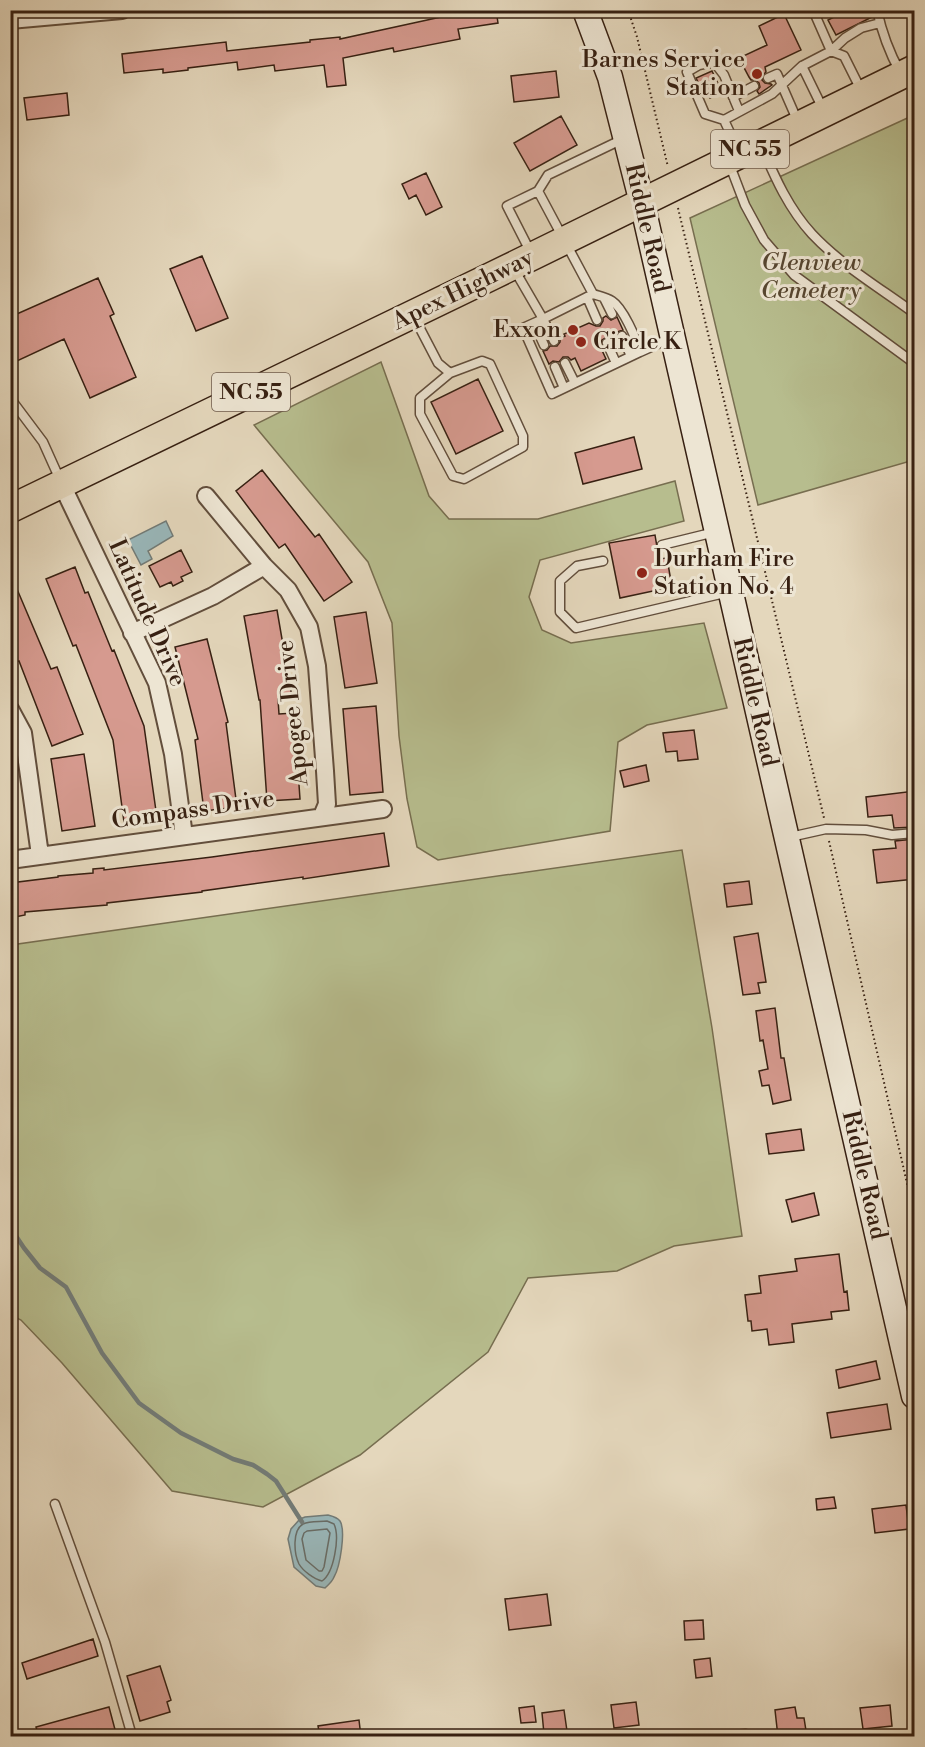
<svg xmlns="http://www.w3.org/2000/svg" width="925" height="1747" viewBox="0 0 925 1747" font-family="'Libre Bodoni',serif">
<rect width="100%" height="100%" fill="#e4d7bc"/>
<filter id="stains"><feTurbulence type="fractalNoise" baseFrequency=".00333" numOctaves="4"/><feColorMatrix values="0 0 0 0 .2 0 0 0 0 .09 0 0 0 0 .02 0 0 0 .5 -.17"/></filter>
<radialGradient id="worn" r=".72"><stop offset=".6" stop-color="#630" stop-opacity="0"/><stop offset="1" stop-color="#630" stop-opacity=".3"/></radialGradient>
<!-- green -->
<path fill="#b7bd8e" stroke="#776e50" stroke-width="1.5" d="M914,115v345l-156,45 -68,-287z
M381,362l48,134 20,23h89l137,-38 9,40 -144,39 -11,37 13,33 29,13 133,-20 23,85 -80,17 -29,17 -8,89 -172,29 -21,-13 -10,-48 -8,-63 -7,-113 -24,-61 -114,-137z
M682,850l30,178 30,208 -68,10 -57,25 -89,7 -40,74 -128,103 -97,52 -91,-16 -110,-128 -41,-43 -10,-5v-370z"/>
<!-- water -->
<path fill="#99b7ba" stroke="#727b77" stroke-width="1.5" d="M166,521l7,15 -25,15 4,8 -11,6 -13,-25z
M328,1515c4,1 9,2 12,6 6,10 0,46 -6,56 -2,5 -5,7 -9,11l-9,-2 -22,-19 -6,-28 3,-10 9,-10 5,-2z"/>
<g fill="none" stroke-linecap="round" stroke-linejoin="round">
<!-- shore -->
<path stroke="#686c66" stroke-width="1.5" d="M327,1521l7,3c6,13 0,49 -12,57 -8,-2 -19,-10 -23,-17 -5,-10 -7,-34 4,-40 7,-3 17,-2 24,-3z
M327,1529l3,4 -6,34 -2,4h-3l-13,-11 -4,-21 2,-6 3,-2z"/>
<!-- stream -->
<path stroke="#727b77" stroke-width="4.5" d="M10,1227l14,21 16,20 26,19 36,66 37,50 42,30 52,26 20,6 14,9 9,7 26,41"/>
</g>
<!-- building -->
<path fill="#d69a8f" stroke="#372012" stroke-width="1.5" d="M473,10h23l2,13 -40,6 2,10 -66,13 -1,-4 -50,10 3,27 -19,2 -3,-22 -49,6 -1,-6 -36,5 -1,-8 -49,6v2l-25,3v-4l-39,4 -2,-19 104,-12 1,9 83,-9v-2l30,-3v2z
M848,10h23l1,7 -36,18 -8,-15z
M784,14l17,36 -36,17 1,5 -3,3 -1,5 3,3 6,1 1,1 -13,9 -2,-3 3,-4 -1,-4 -4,-3h-4l-2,-3 -10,-19 28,-13 -8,-19z
M556,71l3,26 -45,5 -3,-26z
M712,71l10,21 -12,6 -5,-10 -3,2 -6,-12z
M67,93l2,22 -42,5 -3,-22z
M561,116l16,29 -47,26 -16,-28z
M426,173l16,34 -16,8 -10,-20 -7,4 -7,-15z
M202,256l26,62 -32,13 -26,-62z
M98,278l16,36 -4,2 26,61 -46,21 -26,-59 -47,22 -7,-4v-40z
M606,316l5,4 6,-3 6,13 -6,2 -1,6 -3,2 -6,-3 -5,3 -2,6 6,13 -25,12 -6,-13 -4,2 -3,-3h-5l-4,5 -6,-1 -4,3 -6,-13 4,-1 3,-4h7l3,-4v-4l5,-2 -1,-2 25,-11 7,3h4l3,-5v-3z
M478,379l25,52 -47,23 -25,-52z
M634,437l8,32 -59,15 -8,-31z
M262,470l53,67 4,-3 33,48 -28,19 -39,-57 -6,4 -43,-57z
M655,535l4,24 8,-1 5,29 -52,11 -11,-55z
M181,550l11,22 -11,5 2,4 -10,5 -2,-4 -11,5 -11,-21z
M75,567l10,26 3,-1 24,59 2,-1 30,76 13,92 -33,4 -11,-82 -37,-95 -3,1 -27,-67z
M11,575l40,94 6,-2 26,67 -31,12 -33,-85 -9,3z
M277,610l15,87 -14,2 1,15 15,-1 6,86 -33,2 -7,-101h-1l-15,-84z
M366,612l11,71 -32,5 -11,-71z
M207,639l21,83 -2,1 11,84 -33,4 -9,-71 3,-1 -23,-92z
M376,706l7,86 -33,3 -7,-86z
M694,730l4,29 -20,2 -1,-10 -11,1 -3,-19z
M84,754l11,72 -33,5 -11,-72z
M646,765l3,16 -25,6 -4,-16z
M915,791v36l-21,1 -2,-13 -24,2 -2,-20z
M384,833l5,33 -86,13v-2l-101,14v1l-95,11v2l-82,7v3l-15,3v-35l48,-6v-1l35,-3v-4l11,-1v2l108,-13z
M915,839v40l-38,4 -4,-33 23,-2 -1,-7z
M749,881l3,23 -25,3 -3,-23z
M758,933l8,49 -8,1 2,10 -17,2 -9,-58z
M775,1008l6,50h3l7,42 -18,4 -4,-19 -7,1 -3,-15 9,-2 -5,-29 -3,1 -4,-30z
M801,1129l3,21 -35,4 -3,-20z
M814,1193l5,22 -27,7 -6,-22z
M839,1254l5,38 3,-1 2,19 -18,2 1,7 -40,5 2,18 -25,3 -2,-16 -15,2 -1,-10h-3l-3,-26 16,-2 -2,-17 38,-5 -2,-12z
M876,1361l4,18 -41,9 -3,-18z
M887,1404l4,25 -60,9 -4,-25z
M834,1497l2,11 -19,2 -1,-11z
M906,1505l3,24 -34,4 -3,-24z
M547,1594l4,31 -42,5 -4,-31z
M703,1620l1,19 -19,1 -1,-19z
M93,1639l5,17 -71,23 -5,-16z
M710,1658l2,18 -16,2 -2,-18z
M160,1666l11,34 -4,2 3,10 -30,9 -13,-45z
M636,1702l3,23 -25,3 -3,-23z
M890,1705l2,21 -29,3 -3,-21z
M534,1706l2,16 -15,1 -2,-15z
M109,1707l8,30h-78l-3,-10z
M795,1707l2,11h7l3,19h-29l-3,-27z
M564,1710l3,21 -23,3 -2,-21z
M359,1720l2,17h-41l-2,-11z"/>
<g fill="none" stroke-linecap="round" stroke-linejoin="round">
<defs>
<path id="service" d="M813,10l18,41 13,5 18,36
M877,10c5,23 12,42 23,62
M768,78l9,-4 21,48
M733,97l21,-11
M823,109l-21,-43 29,-15 14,-13 16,-10 19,-5
M724,120l-19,-6 -18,-42 12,-7 15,-3 10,13 15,36
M762,147c13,31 27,62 50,87 29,31 68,54 102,79
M739,152l-15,-32 48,-26 30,-28
M729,163l16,42 19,35 30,35 120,88
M538,191l10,-16 75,-36
M514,269l29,50 50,-25 -55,-103 -31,15 24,47
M593,294c6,2 13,3 19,7 11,7 24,37 28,51l31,-14
M587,297l10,23
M604,298l8,16
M414,317l24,46 12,10 32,-12 8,3 33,72v11l-59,32 -11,-3 -33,-62v-16l30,-25
M534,323l10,22
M622,336l9,20
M554,341l-11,-22 -20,9 29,66 88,-42
M607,343l9,20
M565,363l10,20
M10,367l1,-4
M555,367l9,21
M10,398l33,44 18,40
M662,545l53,-13
M603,561l-26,5 -17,15v31l16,16 153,-36
M790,837l36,-8 40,1 26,5 22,-2
M55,1504l50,138 27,94
M720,1736l26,-2 5,2"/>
<path id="minor" d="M10,20l112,-10
M62,485l95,198 16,71 11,82
M206,496l58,70 24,24 21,37 8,39 8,105 2,33 -5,12
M132,633l81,-37 51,-30
M10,709l13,24 17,122
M10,860l373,-51"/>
<path id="secondary" d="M585,10l25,67 32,126 272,1193"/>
<path id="primary" d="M10,509l482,-233 422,-207"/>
</defs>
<!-- service casing -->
<use href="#service" stroke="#624e3c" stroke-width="11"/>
<!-- minor casing -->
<use href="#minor" stroke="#624e3c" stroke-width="20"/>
<!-- secondary casing -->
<use href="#secondary" stroke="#372012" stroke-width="27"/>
<!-- primary casing -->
<use href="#primary" stroke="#372012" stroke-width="30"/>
<!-- path -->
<path stroke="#372012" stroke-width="2" stroke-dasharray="1.5 3" stroke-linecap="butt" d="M628,10l9,27 31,130
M678,208l146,610
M829,841l85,373"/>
<!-- service -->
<use href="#service" stroke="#ede5d3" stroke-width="8"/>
<!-- minor -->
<use href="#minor" stroke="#ede5d3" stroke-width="16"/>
<!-- secondary -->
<use href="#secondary" stroke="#ede5d3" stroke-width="24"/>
<!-- primary -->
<use href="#primary" stroke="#e4d7bc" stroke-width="27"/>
</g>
<!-- markers -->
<g fill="#8f2418" stroke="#ede5d3" stroke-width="2">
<circle cx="757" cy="74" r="6"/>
<circle cx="573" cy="330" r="6"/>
<circle cx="581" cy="342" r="6"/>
<circle cx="642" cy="573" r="6"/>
</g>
<g text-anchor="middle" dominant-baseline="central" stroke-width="6" stroke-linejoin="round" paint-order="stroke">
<!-- shield labels -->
<g fill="#ede5d3" stroke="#6e5b4c" stroke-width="1.5">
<rect x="711" y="130" width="78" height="38" rx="4.5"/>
<rect x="212" y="373" width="78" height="38" rx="4.5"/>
</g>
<g font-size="22" font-weight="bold" fill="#372012">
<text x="750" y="149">NC 55</text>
<text x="251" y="392">NC 55</text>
</g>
<!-- poi labels -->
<g font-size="24" fill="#372012" stroke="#ede5d3" text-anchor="end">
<text x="745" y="60">Barnes Service<tspan x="745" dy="28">Station</tspan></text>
<text x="561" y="330">Exxon</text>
<text x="593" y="342" text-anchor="start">Circle K</text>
<text x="654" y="559" text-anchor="start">Durham Fire<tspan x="654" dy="28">Station No. 4</tspan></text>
</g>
<!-- street labels -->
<g font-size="24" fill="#372012" stroke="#ede5d3">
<text transform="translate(647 228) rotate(77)">Riddle Road</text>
<text transform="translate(463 290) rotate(-26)">Apex Highway</text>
<text transform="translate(147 613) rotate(66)">Latitude Drive</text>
<text transform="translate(755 702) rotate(77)">Riddle Road</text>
<text transform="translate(293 713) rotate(-96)">Apogee Drive</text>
<text transform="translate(193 810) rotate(-8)">Compass Drive</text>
<text transform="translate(864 1175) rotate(77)">Riddle Road</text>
</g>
<!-- park labels -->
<g font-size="24" font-style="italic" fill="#574731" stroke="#ede5d3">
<text x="811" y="263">Glenview<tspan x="811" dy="28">Cemetery</tspan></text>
</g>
</g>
<!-- margin -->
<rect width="925" height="1747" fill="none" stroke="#e4d7bc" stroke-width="36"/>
<rect x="12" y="12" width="901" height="1723" fill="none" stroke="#372012" stroke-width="3"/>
<rect x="18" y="18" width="889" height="1711" fill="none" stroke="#372012" stroke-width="1.5"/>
<rect width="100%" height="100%" filter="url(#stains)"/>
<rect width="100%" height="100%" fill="url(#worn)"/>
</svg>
